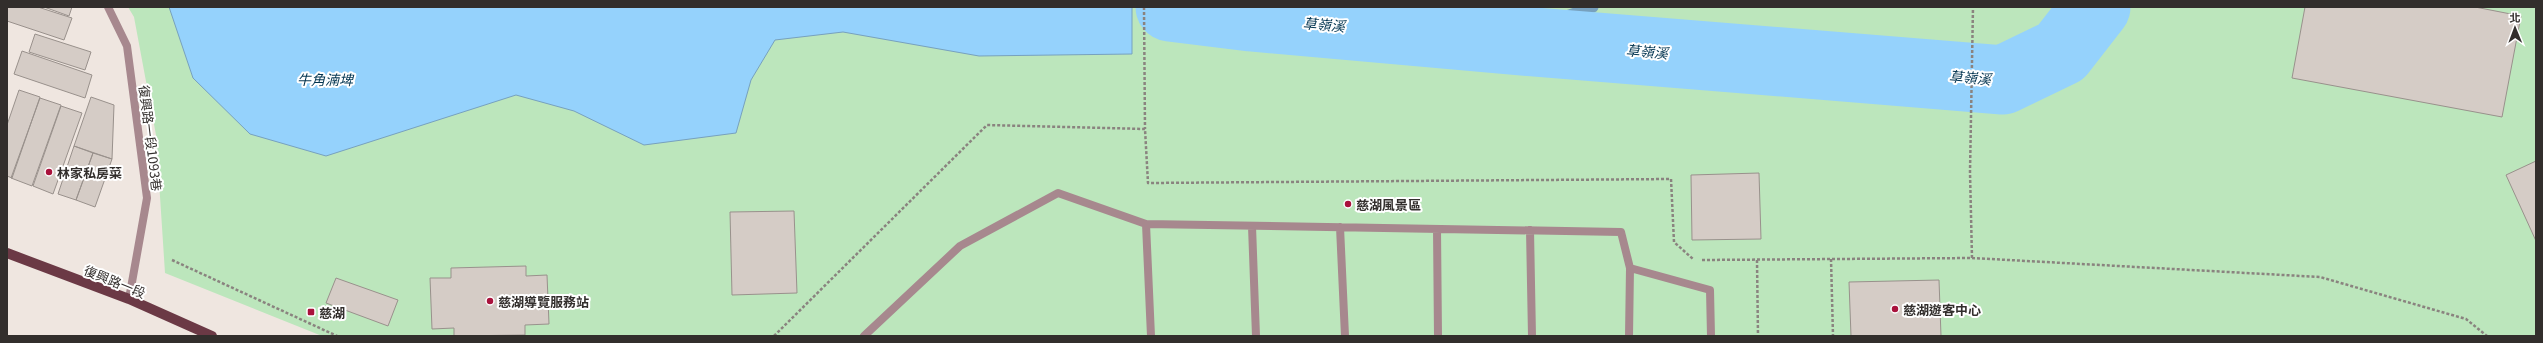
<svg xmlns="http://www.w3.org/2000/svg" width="2543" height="343" viewBox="0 0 2543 343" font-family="Georgia,'Noto Sans TC',serif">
<rect width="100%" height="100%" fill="#efe6e0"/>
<!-- green -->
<path fill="#bce6bc" d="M128,7h2408v329h-2214l-157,-63 -9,-138 -22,-118z"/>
<!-- water -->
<path fill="#95d2fc" stroke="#77a1be" d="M169,7h963v47l-153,2 -136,-24 -68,8 -24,40 -15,53 -92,12 -70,-34 -58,-16 -190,61 -76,-22 -57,-56z"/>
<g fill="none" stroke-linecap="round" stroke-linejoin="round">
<!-- stream -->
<path stroke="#77a1be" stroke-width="11" d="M1498,39l95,-32"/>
<!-- river -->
<path stroke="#95d2fc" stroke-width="69" d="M1170,7l81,10 247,22 505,41 58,-28 35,-45"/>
</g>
<!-- building -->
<path fill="#d5ccc6" stroke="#99918c" d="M7,7h31l34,11 -8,22 -57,-19z
M44,7h28l-3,9z
M2305,7h170l46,9 -19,101 -210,-39z
M35,34l56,18 -6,18 -56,-18z
M22,51l70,24 -7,23 -71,-24z
M19,90l21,7 -28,81 -5,-2v-51z
M91,97l23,8 -2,54 -38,-13z
M40,98l21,7 -29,81 -21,-8z
M61,106l21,7 -29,81 -20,-8z
M74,146l19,7 -17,47 -18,-6z
M93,153l19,6 -17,48 -19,-7z
M2536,161v80l-30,-66z
M1759,173l2,66 -69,1 -1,-65z
M794,211l3,82 -65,2 -2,-83z
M526,266v10l21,-1 2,49 -24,1v10l-71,1v-8l-22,1 -2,-51h21v-10z
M336,278l62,22 -10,26 -62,-23z
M1939,280l2,56h-90l-2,-54z"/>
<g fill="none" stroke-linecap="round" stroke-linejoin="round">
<!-- path -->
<path stroke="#8a837f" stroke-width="2.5" stroke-dasharray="3 2" stroke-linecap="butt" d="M1144,7l1,122
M1972,258l-2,-86 3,-165
M1831,259l2,77
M172,260l165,76
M1702,260l270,-2 348,19 146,42 21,17
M1757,260l1,76
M774,336l213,-211 158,4 3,54 523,-4 3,63 19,17"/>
<!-- lane -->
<path stroke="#a7888e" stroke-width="8" d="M1146,224l5,112
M1252,226l4,110
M1340,227l5,109
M1437,229l1,107
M1530,230l2,106
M864,336l96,-90 98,-53 88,31 475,8 9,36 80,22 1,46
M1629,336l1,-68"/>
<!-- street -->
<path stroke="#a7888e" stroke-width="8" d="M108,7l19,39 20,152 -18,101"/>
<!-- primary -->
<path stroke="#6b3945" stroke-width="10" d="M7,253l122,46 83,37"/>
</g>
<!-- markers -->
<g fill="#a9123c" stroke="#fff" stroke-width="1.5">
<circle cx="49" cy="172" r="4"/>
<circle cx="1348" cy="204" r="4"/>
<circle cx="490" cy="301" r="4"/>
<circle cx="1895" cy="309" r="4"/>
<rect x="307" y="308" width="8" height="8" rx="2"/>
</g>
<g text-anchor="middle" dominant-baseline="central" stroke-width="4" stroke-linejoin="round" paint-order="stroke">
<!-- street labels -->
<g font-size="13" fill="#322e2c" stroke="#fff">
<text transform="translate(151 138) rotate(83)">復興路一段1093巷</text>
<text transform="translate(115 281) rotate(22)">復興路一段</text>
</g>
<!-- poi labels -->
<g font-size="13" font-weight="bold" fill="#322e2c" stroke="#fff" text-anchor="start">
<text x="57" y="172">林家私房菜</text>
<text x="1356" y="204">慈湖風景區</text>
<text x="498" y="301">慈湖導覽服務站</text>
<text x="1903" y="309">慈湖遊客中心</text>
<text x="319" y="312">慈湖</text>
</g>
<!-- water labels -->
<g font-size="14" font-style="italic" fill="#023450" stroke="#fff">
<text transform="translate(1324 24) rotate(5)">草嶺溪</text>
<text transform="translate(1647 51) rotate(5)">草嶺溪</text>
<text transform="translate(1970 77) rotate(5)">草嶺溪</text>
<text x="325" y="79">牛角湳埤</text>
</g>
</g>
<!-- border -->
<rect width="2543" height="343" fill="none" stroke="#322e2c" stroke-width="16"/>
<!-- north arrow -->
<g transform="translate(2515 28) rotate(359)" stroke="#ffffff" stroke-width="3" paint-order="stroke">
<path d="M0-3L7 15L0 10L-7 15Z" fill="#322e2c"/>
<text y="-6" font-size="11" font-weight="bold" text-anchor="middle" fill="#322e2c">北</text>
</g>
</svg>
